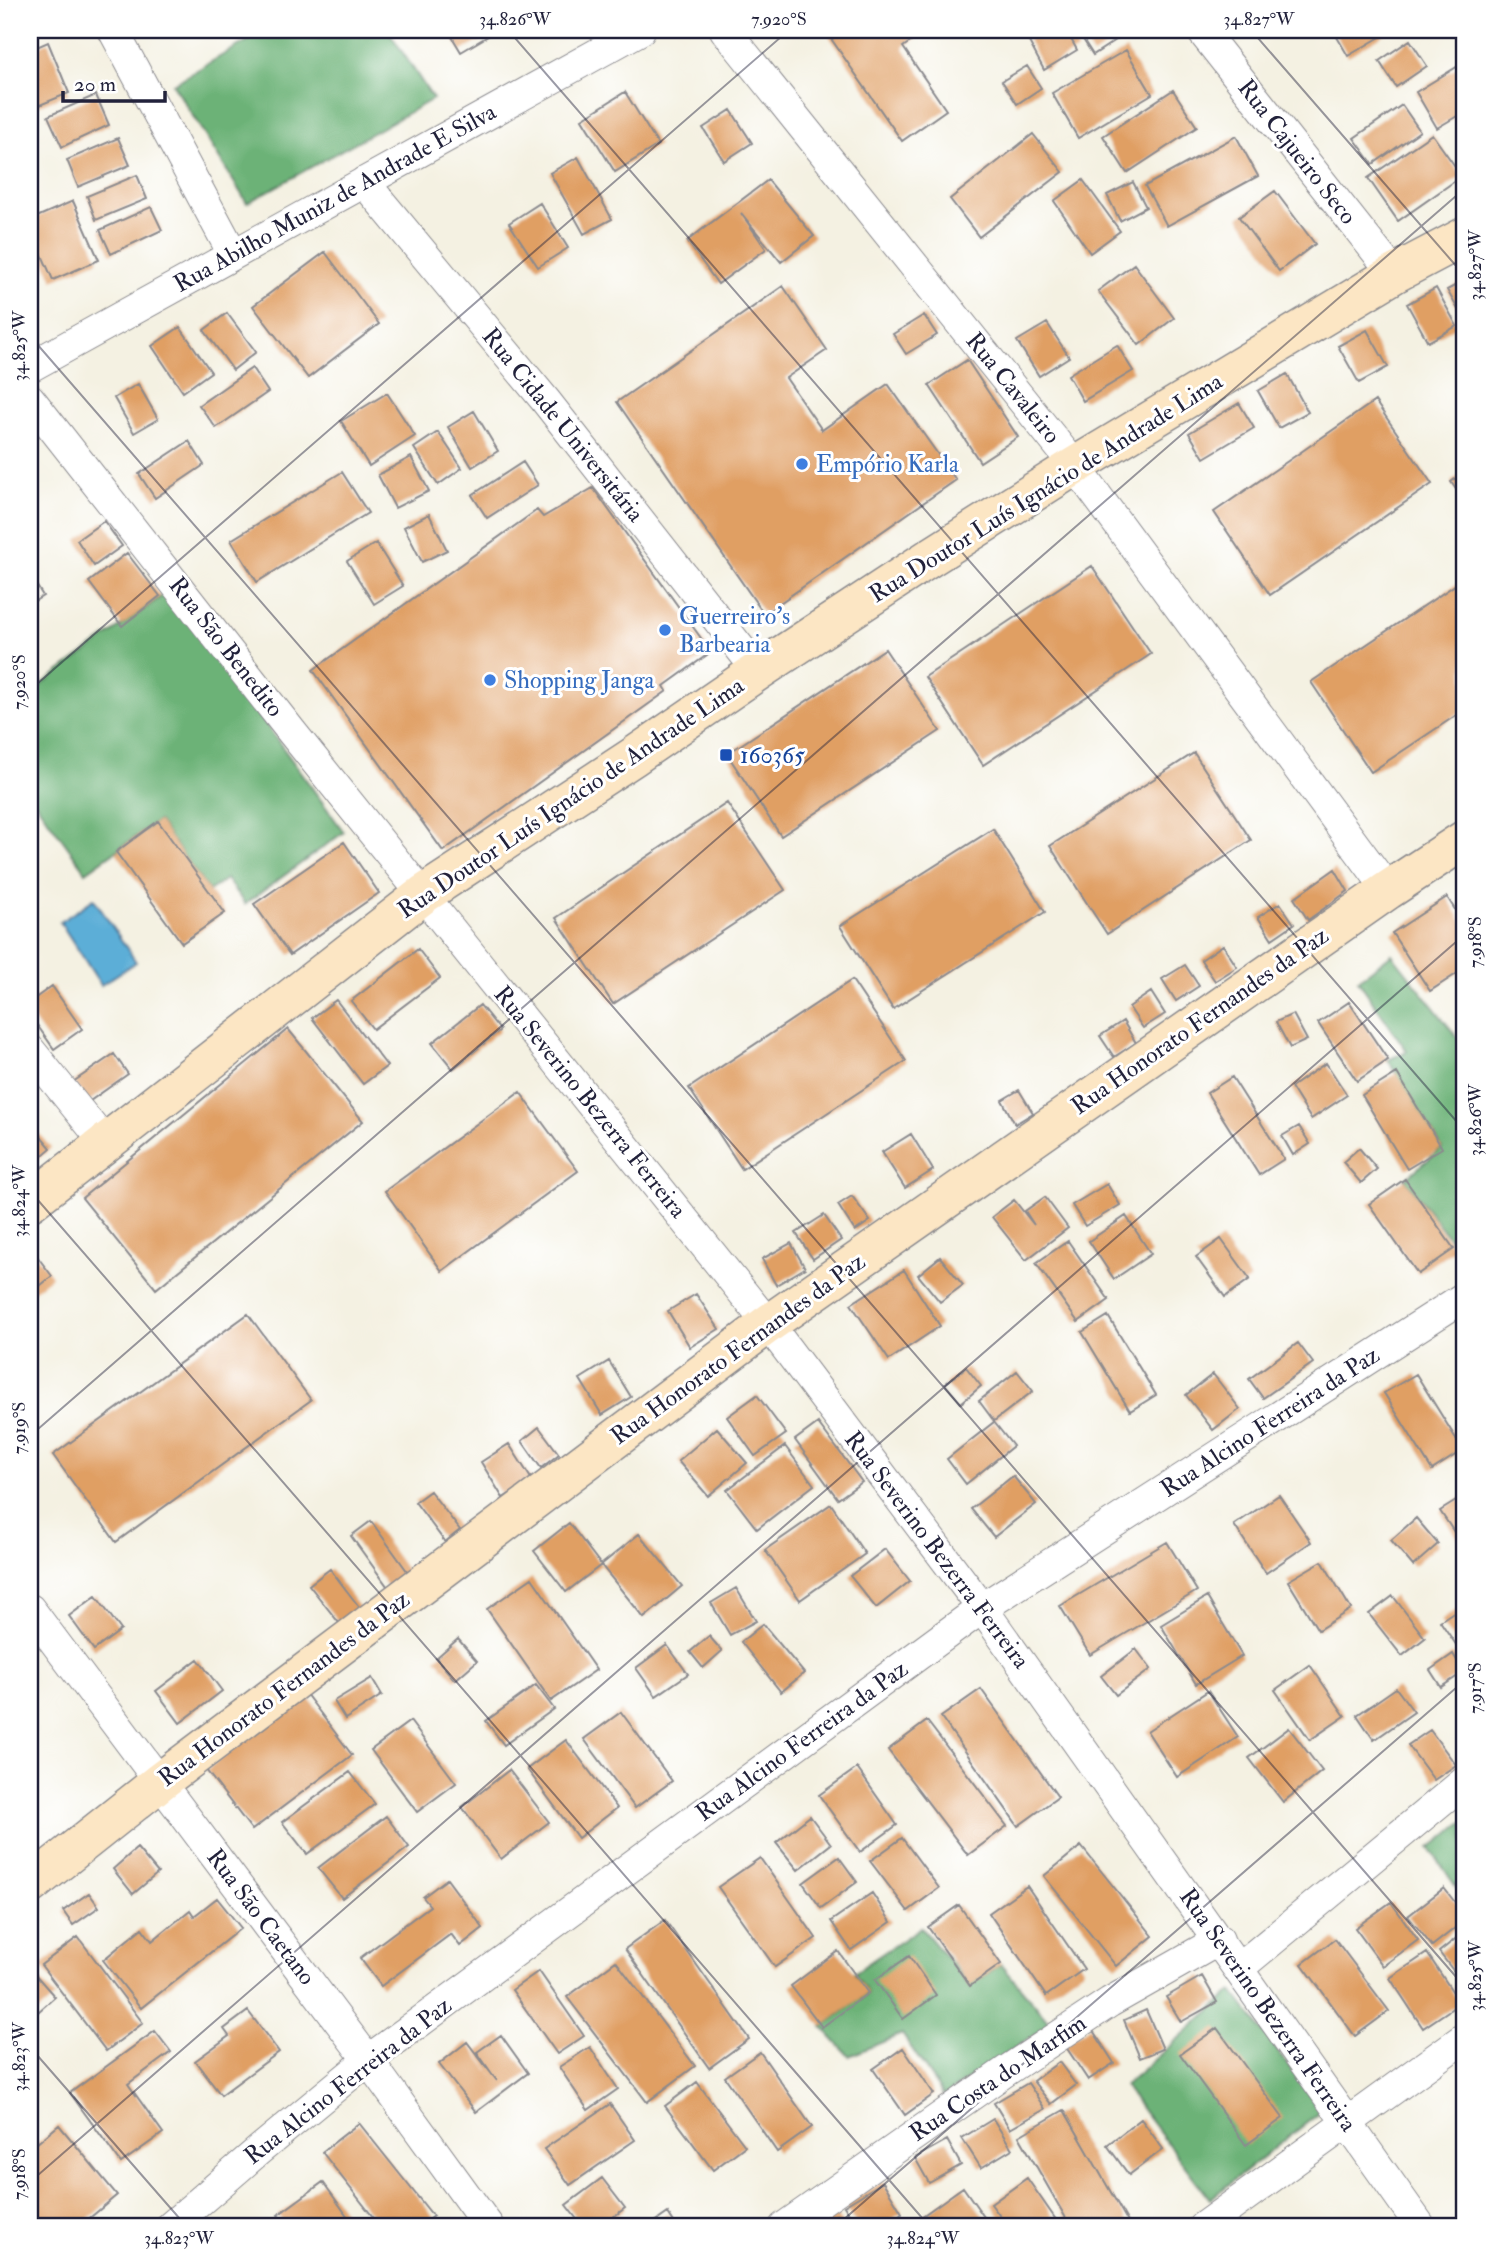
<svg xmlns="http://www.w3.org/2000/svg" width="1494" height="2257" viewBox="0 0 1494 2257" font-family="'IM FELL Double Pica',serif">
<rect width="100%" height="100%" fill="#fff"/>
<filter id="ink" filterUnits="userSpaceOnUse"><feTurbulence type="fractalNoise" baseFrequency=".0143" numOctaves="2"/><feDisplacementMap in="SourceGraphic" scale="14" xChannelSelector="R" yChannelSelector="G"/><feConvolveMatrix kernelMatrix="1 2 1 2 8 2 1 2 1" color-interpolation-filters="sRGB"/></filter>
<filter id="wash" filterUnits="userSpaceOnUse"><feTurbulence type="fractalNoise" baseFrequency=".00686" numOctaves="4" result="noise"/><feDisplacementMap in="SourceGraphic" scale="28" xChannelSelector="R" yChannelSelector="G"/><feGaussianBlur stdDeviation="1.57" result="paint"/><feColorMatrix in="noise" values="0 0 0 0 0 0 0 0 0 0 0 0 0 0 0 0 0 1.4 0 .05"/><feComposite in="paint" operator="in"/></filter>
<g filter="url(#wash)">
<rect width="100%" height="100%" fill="#f4f1e2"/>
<!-- forest -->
<path fill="#6cb277" stroke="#476a59" stroke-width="2" d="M266,30h122l45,69 -186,104 -74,-119z
M169,591l175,241 -99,72 -19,-25 -17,12 -51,-70 -72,51 -56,-77v-102z
M1392,954l72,92v207l-2,2 -57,-76 37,-31 -54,-88 19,-9 -49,-71z
M1464,1822v77l-34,-51z
M921,1927l49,59 31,-22 50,60 -107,72 -42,-62 -53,22 -27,-29 46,-34 -14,-20z
M1233,1991l89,120 -112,88 -86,-113z"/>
<!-- water -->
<path fill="#5caed7" stroke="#3f6889" stroke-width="2" d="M94,899l42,63 -35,23 -41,-63z"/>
<g id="blocks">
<!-- building -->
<path fill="#e09f63" d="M448,30h50l-37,22z
M825,30h102l-24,17 43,63 -44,31z
M1046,30h20l11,20 -33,20 -16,-30z
M1077,30h37l5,8 -26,17z
M1333,30h59l-44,26z
M1410,40l17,26 -31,21 -17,-26z
M48,42l21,51 -39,16v-59z
M1126,50l26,44 -74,44 -26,-45z
M1460,65l4,7v40l-27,16 -21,-36z
M1027,66l14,22 -24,16 -15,-23z
M1173,90l24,37 -70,46 -24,-37z
M625,92l33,53 -43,27 -33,-53z
M96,95l13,30 -47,22 -14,-31z
M1402,105l18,26 -47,33 -19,-26z
M731,110l21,33 -28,18 -21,-33z
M1033,134l30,38 -84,65 -29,-38z
M1432,134l30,42 -64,45 -30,-43z
M1236,136l22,40 -91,50 -22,-40z
M118,138l12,27 -52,22 -11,-27z
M578,157l34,62 -28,15 -34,-61z
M137,175l10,24 -51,21 -9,-24z
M768,180l46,56 -33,26 -40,-49 25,36 -48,35 -31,-43z
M1083,180l37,51 -30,22 -36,-52z
M1133,182l13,25 -26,14 -13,-26z
M1275,191l40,53 -36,27 -40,-54z
M73,201l26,59 -46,20 -23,-52v-8z
M540,203l28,45 -30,19 -29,-44z
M151,207l11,23 -51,24 -11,-24z
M325,252l54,72 -71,54 -55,-72z
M1134,264l40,54 -35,27 -41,-54z
M1464,281v39l-17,-30z
M783,286l44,64 -41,28 36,52 66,-46 68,96 -192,134 -147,-212z
M1436,288l21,38 -29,16 -21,-38z
M30,306l8,19 -8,3z
M227,313l29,39 -23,18 -29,-40z
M924,315l13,20 -31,19 -13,-20z
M1047,323l22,34 -30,19 -22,-35z
M180,327l31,45 -28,20 -31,-46z
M1367,330l21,37 -29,16 -21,-37z
M1117,345l16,26 -50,30 -15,-26z
M967,360l51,77 -38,25 -51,-77z
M252,368l16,24 -52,36 -17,-23z
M1287,374l21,38 -29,16 -21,-37z
M138,384l20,35 -24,14 -20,-35z
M387,393l28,43 -46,30 -28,-45z
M1375,401l57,83 -162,111 -56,-83z
M1239,403l15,25 -50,30 -15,-25z
M474,411l24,40 -26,16 -24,-40z
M438,432l24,36 -24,17 -24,-37z
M189,441l15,24 -49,33 -16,-24z
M411,457l18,34 -34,17 -17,-33z
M523,462l15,23 -51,33 -15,-23z
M342,472l26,41 -111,69 -26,-42z
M1464,472v29l-13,-19z
M593,488l118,164 -47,34 3,5 -224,160 -130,-181 224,-160 6,7z
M429,514l18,36 -25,12 -18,-35z
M104,521l18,25 -28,20 -17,-26z
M376,543l27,43 -29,18 -27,-43z
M127,553l33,43 -38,30 -33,-44z
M1092,566l59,88 -168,111 -58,-88z
M30,575l13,21 -13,8z
M1464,579v131l-93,62 -60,-90z
M885,649l55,82 -159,105 -54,-82z
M1194,753l57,87 -144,94 -57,-88z
M727,803l58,87 -172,114 -57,-86z
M158,821l67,92 -43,30 -66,-91z
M993,829l52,83 -152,97 -53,-83z
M344,842l35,51 -89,62 -36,-51z
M1335,869l13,22 -40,29 -14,-22z
M1447,897l17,27v45l-34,22 -38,-58z
M1280,903l14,21 -22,15 -14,-22z
M1223,945l14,22 -22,14 -14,-21z
M418,949l22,29 -67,51 -22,-28z
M1185,965l14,21 -23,15 -14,-22z
M852,980l54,81 -164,108 -53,-81z
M52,986l30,43 -28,20 -24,-34v-13z
M1151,992l14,22 -22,14 -14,-21z
M336,1000l51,66 -24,18 -51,-66z
M1349,1002l39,58 -31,21 -39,-58z
M480,1005l20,25 -47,39 -21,-26z
M1293,1014l14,26 -17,8 -14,-26z
M1123,1021l13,22 -22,14 -14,-21z
M288,1029l75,92 -207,168 -74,-91z
M114,1054l14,20 -41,29 -14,-21z
M1326,1063l21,32 -36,24 -20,-32z
M1397,1073l45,75 -35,21 -45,-74z
M1232,1077l52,82 -25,16 -52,-82z
M1019,1090l14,23 -18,11 -13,-24z
M520,1092l58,79 -136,100 -57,-80z
M30,1123l21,25 -21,18z
M1299,1126l11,18 -17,11 -11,-19z
M911,1134l22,36 -28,18 -23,-36z
M1359,1148l18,21 -16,14 -18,-21z
M1405,1179l49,70 -36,25 -49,-70z
M1107,1184l13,21 -35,21 -13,-21z
M852,1196l18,25 -15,10 -17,-26z
M1045,1197l23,31 -42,32 -34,-43 22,-17 20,25 -9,-14z
M824,1215l17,25 -28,19 -17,-26z
M1126,1216l25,38 -37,25 -25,-38z
M1221,1239l29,40 -25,18 -29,-40z
M1068,1241l41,59 -31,22 -42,-59z
M791,1243l14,25 -29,17 -14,-26z
M30,1247l22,29 -22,18z
M940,1257l23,28 -23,17 -22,-27z
M904,1270l36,56 -51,34 -38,-56z
M696,1294l23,35 -29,18 -22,-36z
M248,1314l63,86 -195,142 -63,-87z
M1108,1316l48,79 -26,16 -48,-79z
M1298,1343l15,20 -50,35 -14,-19z
M609,1361l22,36 -29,18 -22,-36z
M966,1367l15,19 -20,17 -16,-19z
M1017,1371l16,20 -39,30 -15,-20z
M1213,1374l27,35 -27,21 -27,-35z
M1416,1374l47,76 -31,20 -48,-77z
M757,1395l29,39 -31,22 -28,-39z
M994,1422l19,24 -47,38 -19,-25z
M818,1423l44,59 -24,17 -43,-59z
M539,1427l20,27 -18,14 -19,-27z
M717,1428l30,35 -39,33 -30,-35z
M509,1444l23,36 -29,18 -22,-36z
M785,1446l29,39 -57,44 -30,-39z
M1013,1476l23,28 -42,33 -23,-28z
M430,1491l30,39 -15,12 -30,-40z
M1279,1495l32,47 -45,31 -32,-48z
M1464,1496v42l-4,3 -20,-30z
M831,1504l34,50 -65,46 -35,-50z
M1416,1518l22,26 -25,22 -22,-26z
M371,1521l39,54 -20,15 -39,-54z
M569,1523l32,42 -35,27 -32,-41z
M639,1534l43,52 -38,32 -43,-53z
M1167,1542l30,49 -107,64 -30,-49z
M885,1549l25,32 -34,27 -26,-32z
M1322,1561l29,48 -33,21 -30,-49z
M330,1569l30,39 -20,16 -31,-39z
M532,1578l64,92 -45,31 -64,-92z
M736,1588l20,33 -26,14 -19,-32z
M96,1596l25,34 -27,20 -25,-34z
M1393,1596l32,42 -23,18 -33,-42z
M1207,1597l35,59 -46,28 -35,-59z
M1464,1605v41l-5,3 -19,-28z
M763,1624l41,49 -23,19 -40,-50z
M709,1636l13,15 -19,17 -13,-16z
M458,1639l19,22 -22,19 -19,-22z
M667,1645l21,29 -32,22 -20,-28z
M1136,1649l15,20 -35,26 -15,-19z
M1453,1654l11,18 -23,15 -11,-17z
M198,1659l24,32 -42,32 -24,-32z
M1310,1665l35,51 -35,24 -35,-50z
M372,1678l10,17 -37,24 -11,-18z
M536,1685l18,24 -50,36 -18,-24z
M1396,1688l18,24 -40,28 -17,-25z
M981,1689l77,108 -40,29 -77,-109z
M1208,1691l30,46 -61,40 -30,-46z
M306,1694l46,61 -100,75 -46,-60z
M621,1712l51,69 -37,27 -51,-69z
M410,1721l46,62 -39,29 -46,-62z
M927,1721l80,105 -39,29 -80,-105z
M1289,1728l33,43 -39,31 -34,-44z
M1430,1730l26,35 -22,15 -26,-35z
M566,1740l51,68 -39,30 -51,-69z
M857,1768l40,57 -37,27 -41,-57z
M509,1770l40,52 -48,37 -39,-52z
M350,1772l25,32 -68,50 -25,-32z
M386,1816l23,31 -67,51 -24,-30z
M810,1816l21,28 -33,26 -22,-27z
M902,1838l37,50 -31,23 -38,-50z
M1081,1846l72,90 -37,30 -72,-90z
M137,1848l21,25 -25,21 -20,-25z
M839,1857l18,25 -36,26 -18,-25z
M760,1858l56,80 -41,29 -57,-80z
M447,1879l36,49 -23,18 -9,-12 -70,52 -21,-28 70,-52 -7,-9z
M1027,1886l57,83 -38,27 -57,-83z
M1444,1888l20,26v7l-32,25 -24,-30z
M89,1893l10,14 -26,18 -10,-14z
M872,1893l19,29 -40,28 -20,-29z
M217,1898l24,30 -100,80 -38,-48 39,-32 10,13 38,-31 4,6z
M1391,1902l27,38 -35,26 -28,-38z
M959,1905l42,59 -31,22 -42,-59z
M665,1920l84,119 -40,29 -84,-119z
M1464,1932v49l-2,1 -23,-30z
M78,1937l65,86 -37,28 -65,-86z
M1335,1939l54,72 -34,25 -53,-72z
M838,1951l30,42 -46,34 -31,-41z
M1427,1953l33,50 -37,25 -33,-50z
M909,1956l27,39 -33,24 -28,-39z
M616,1961l79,105 -48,36 -80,-105z
M539,1971l45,65 -27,18 -45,-64z
M33,1972l22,25 -25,22v-44z
M1202,1976l15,26 -36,20 -15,-25z
M1146,2010l17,39 -23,9 -16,-38z
M248,2011l31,41 -58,43 -26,-34 34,-25 -5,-7z
M1090,2026l24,37 -26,17 -24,-36z
M1217,2028l66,90 -37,27 -66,-91z
M155,2031l16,21 -43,32 35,49 -42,30 -51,-70z
M501,2035l27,38 -52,39 -37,-48 28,-22 30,39 -20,-29z
M590,2047l28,42 -30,21 -29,-43z
M903,2048l31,46 -29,21 -32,-46z
M760,2052l52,75 -35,25 -52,-75z
M1059,2062l17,23 -25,19 -18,-23z
M697,2082l48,64 -32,24 -48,-64z
M1028,2083l17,26 -35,20 -16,-26z
M610,2104l25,36 -65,45 -26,-36z
M1064,2110l65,114 -6,3h-52l-52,-91z
M993,2119l19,30 -31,19 -19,-30z
M1141,2119l22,30 -34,26 -22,-30z
M359,2123l74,93 -14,11h-38l-59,-75z
M59,2125l58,70 -38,32h-3l-7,-8 -10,8h-29v-50l2,-2 -2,-2v-24z
M947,2140l14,25 -32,18 -14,-25z
M602,2178l23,30 -25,19h-17l-17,-22z
M1027,2178l34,49h-53l-17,-23z
M323,2182l32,45h-68l-9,-12z
M883,2182l19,31 -21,14h-23l-14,-21z
M963,2187l28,40h-63l-7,-10z
M668,2213l9,14h-29z
M836,2215l8,12h-26z"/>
</g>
</g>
<g filter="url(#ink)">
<use href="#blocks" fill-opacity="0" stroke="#8b8a8e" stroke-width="2"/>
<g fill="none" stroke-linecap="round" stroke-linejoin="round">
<defs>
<path id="street" d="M113,30l120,224
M725,30l350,436 313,424
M1201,30l193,244
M364,182l181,218 213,271
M30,367l610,-337
M30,399l261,332 477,593 214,284 439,619
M30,1050l76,94
M30,1609l338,451 121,167
M1239,1968l225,-186
M170,2227l88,-76 110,-91 614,-452 482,-311
M784,2227l222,-156 104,-69 109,-62
M1203,2227l261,-189"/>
<path id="secondary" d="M30,1202l394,-308 209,-137 125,-86 173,-114 144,-91 319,-192 70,-37
M30,1885l131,-104 607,-457 620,-434 76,-50"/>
</defs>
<!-- street casing -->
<use href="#street" stroke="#8b8a8e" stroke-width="32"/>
<!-- secondary casing -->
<use href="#secondary" stroke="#8b8a8e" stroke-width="41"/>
<!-- street -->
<use href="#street" stroke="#fff" stroke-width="30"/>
<!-- secondary -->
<use href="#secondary" stroke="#fce6c4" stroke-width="38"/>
</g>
</g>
<!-- ticks -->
<path fill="none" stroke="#22223b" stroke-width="2" stroke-opacity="0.45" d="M508,30l956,1100M1251,30l213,245M30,336l1434,1650M30,690l759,-660M30,1191l900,1036M30,1436l1434,-1247M30,2047l157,180M30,2182l1434,-1247M835,2227l629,-546"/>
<!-- markers -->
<g fill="#3f7fe0" stroke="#fff" stroke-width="2.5">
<circle cx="802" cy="464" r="7"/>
<circle cx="665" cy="630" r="7"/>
<circle cx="490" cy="680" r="7"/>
</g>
<rect fill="#1a4fb4" stroke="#fff" stroke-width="2.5" x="719" y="748" width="14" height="14" rx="3.5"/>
<g text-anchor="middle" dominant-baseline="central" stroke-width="6" stroke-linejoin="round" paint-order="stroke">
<!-- street labels -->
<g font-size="24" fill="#22223b" stroke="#fff">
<text transform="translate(1297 152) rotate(52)">Rua Cajueiro Seco</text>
<text transform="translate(335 198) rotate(-29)">Rua Abilho Muniz de Andrade E Silva</text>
<text transform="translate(1013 388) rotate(51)">Rua Cavaleiro</text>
<text transform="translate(563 425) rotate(51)">Rua Cidade Universitária</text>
<text transform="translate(1046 488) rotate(-32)">Rua Doutor Luís Ignácio de Andrade Lima</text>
<text transform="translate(226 647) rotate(52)">Rua São Benedito</text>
<text transform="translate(571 798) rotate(-34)">Rua Doutor Luís Ignácio de Andrade Lima</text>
<text transform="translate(1200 1021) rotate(-35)">Rua Honorato Fernandes da Paz</text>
<text transform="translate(590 1102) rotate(51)">Rua Severino Bezerra Ferreira</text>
<text transform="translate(738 1349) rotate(-36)">Rua Honorato Fernandes da Paz</text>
<text transform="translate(1270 1422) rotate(-33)">Rua Alcino Ferreira da Paz</text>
<text transform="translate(937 1550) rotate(53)">Rua Severino Bezerra Ferreira</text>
<text transform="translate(284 1689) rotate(-37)">Rua Honorato Fernandes da Paz</text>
<text transform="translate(802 1741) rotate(-36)">Rua Alcino Ferreira da Paz</text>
<text transform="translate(261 1917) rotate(53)">Rua São Caetano</text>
<text transform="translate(1268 2010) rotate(55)">Rua Severino Bezerra Ferreira</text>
<text transform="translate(998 2078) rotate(-34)">Rua Costa do Marfim</text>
<text transform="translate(348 2081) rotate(-38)">Rua Alcino Ferreira da Paz</text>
</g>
<!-- shop labels -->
<g font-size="24" fill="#366cbe" stroke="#fff" text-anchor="start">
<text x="816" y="464">Empório Karla</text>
<text x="679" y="616">Guerreiro's<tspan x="679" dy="28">Barbearia</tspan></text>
<text x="504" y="680">Shopping Janga</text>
</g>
<!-- transit labels -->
<g font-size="24" fill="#164399" stroke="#fff" text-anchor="start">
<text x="740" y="755">160365</text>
</g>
</g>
<!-- margin -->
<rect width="1494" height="2257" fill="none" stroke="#fff" stroke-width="77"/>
<!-- scale -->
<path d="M63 91v10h102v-10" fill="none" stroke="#22223b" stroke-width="3.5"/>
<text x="74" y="91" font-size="21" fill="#22223b" stroke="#ffffff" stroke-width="5" paint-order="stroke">20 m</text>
<rect x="38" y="38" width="1418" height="2180" fill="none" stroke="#22223b" stroke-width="2.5"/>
<g font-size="18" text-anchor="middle" fill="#22223b">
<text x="515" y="25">34.826°W</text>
<text x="779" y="25">7.920°S</text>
<text x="1259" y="25">34.827°W</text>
<text transform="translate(1475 265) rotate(-90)" y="6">34.827°W</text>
<text transform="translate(19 346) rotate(-90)" y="6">34.825°W</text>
<text transform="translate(19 682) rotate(-90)" y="6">7.920°S</text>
<text transform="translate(1475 942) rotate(-90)" y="6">7.918°S</text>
<text transform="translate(1475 1120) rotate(-90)" y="6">34.826°W</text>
<text transform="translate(19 1201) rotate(-90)" y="6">34.824°W</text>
<text transform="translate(19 1428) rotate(-90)" y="6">7.919°S</text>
<text transform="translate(1475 1688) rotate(-90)" y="6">7.917°S</text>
<text transform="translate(1475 1976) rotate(-90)" y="6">34.825°W</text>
<text transform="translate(19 2057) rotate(-90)" y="6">34.823°W</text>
<text transform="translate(19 2174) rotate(-90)" y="6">7.918°S</text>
<text x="179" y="2244">34.823°W</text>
<text x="923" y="2244">34.824°W</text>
</g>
</svg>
